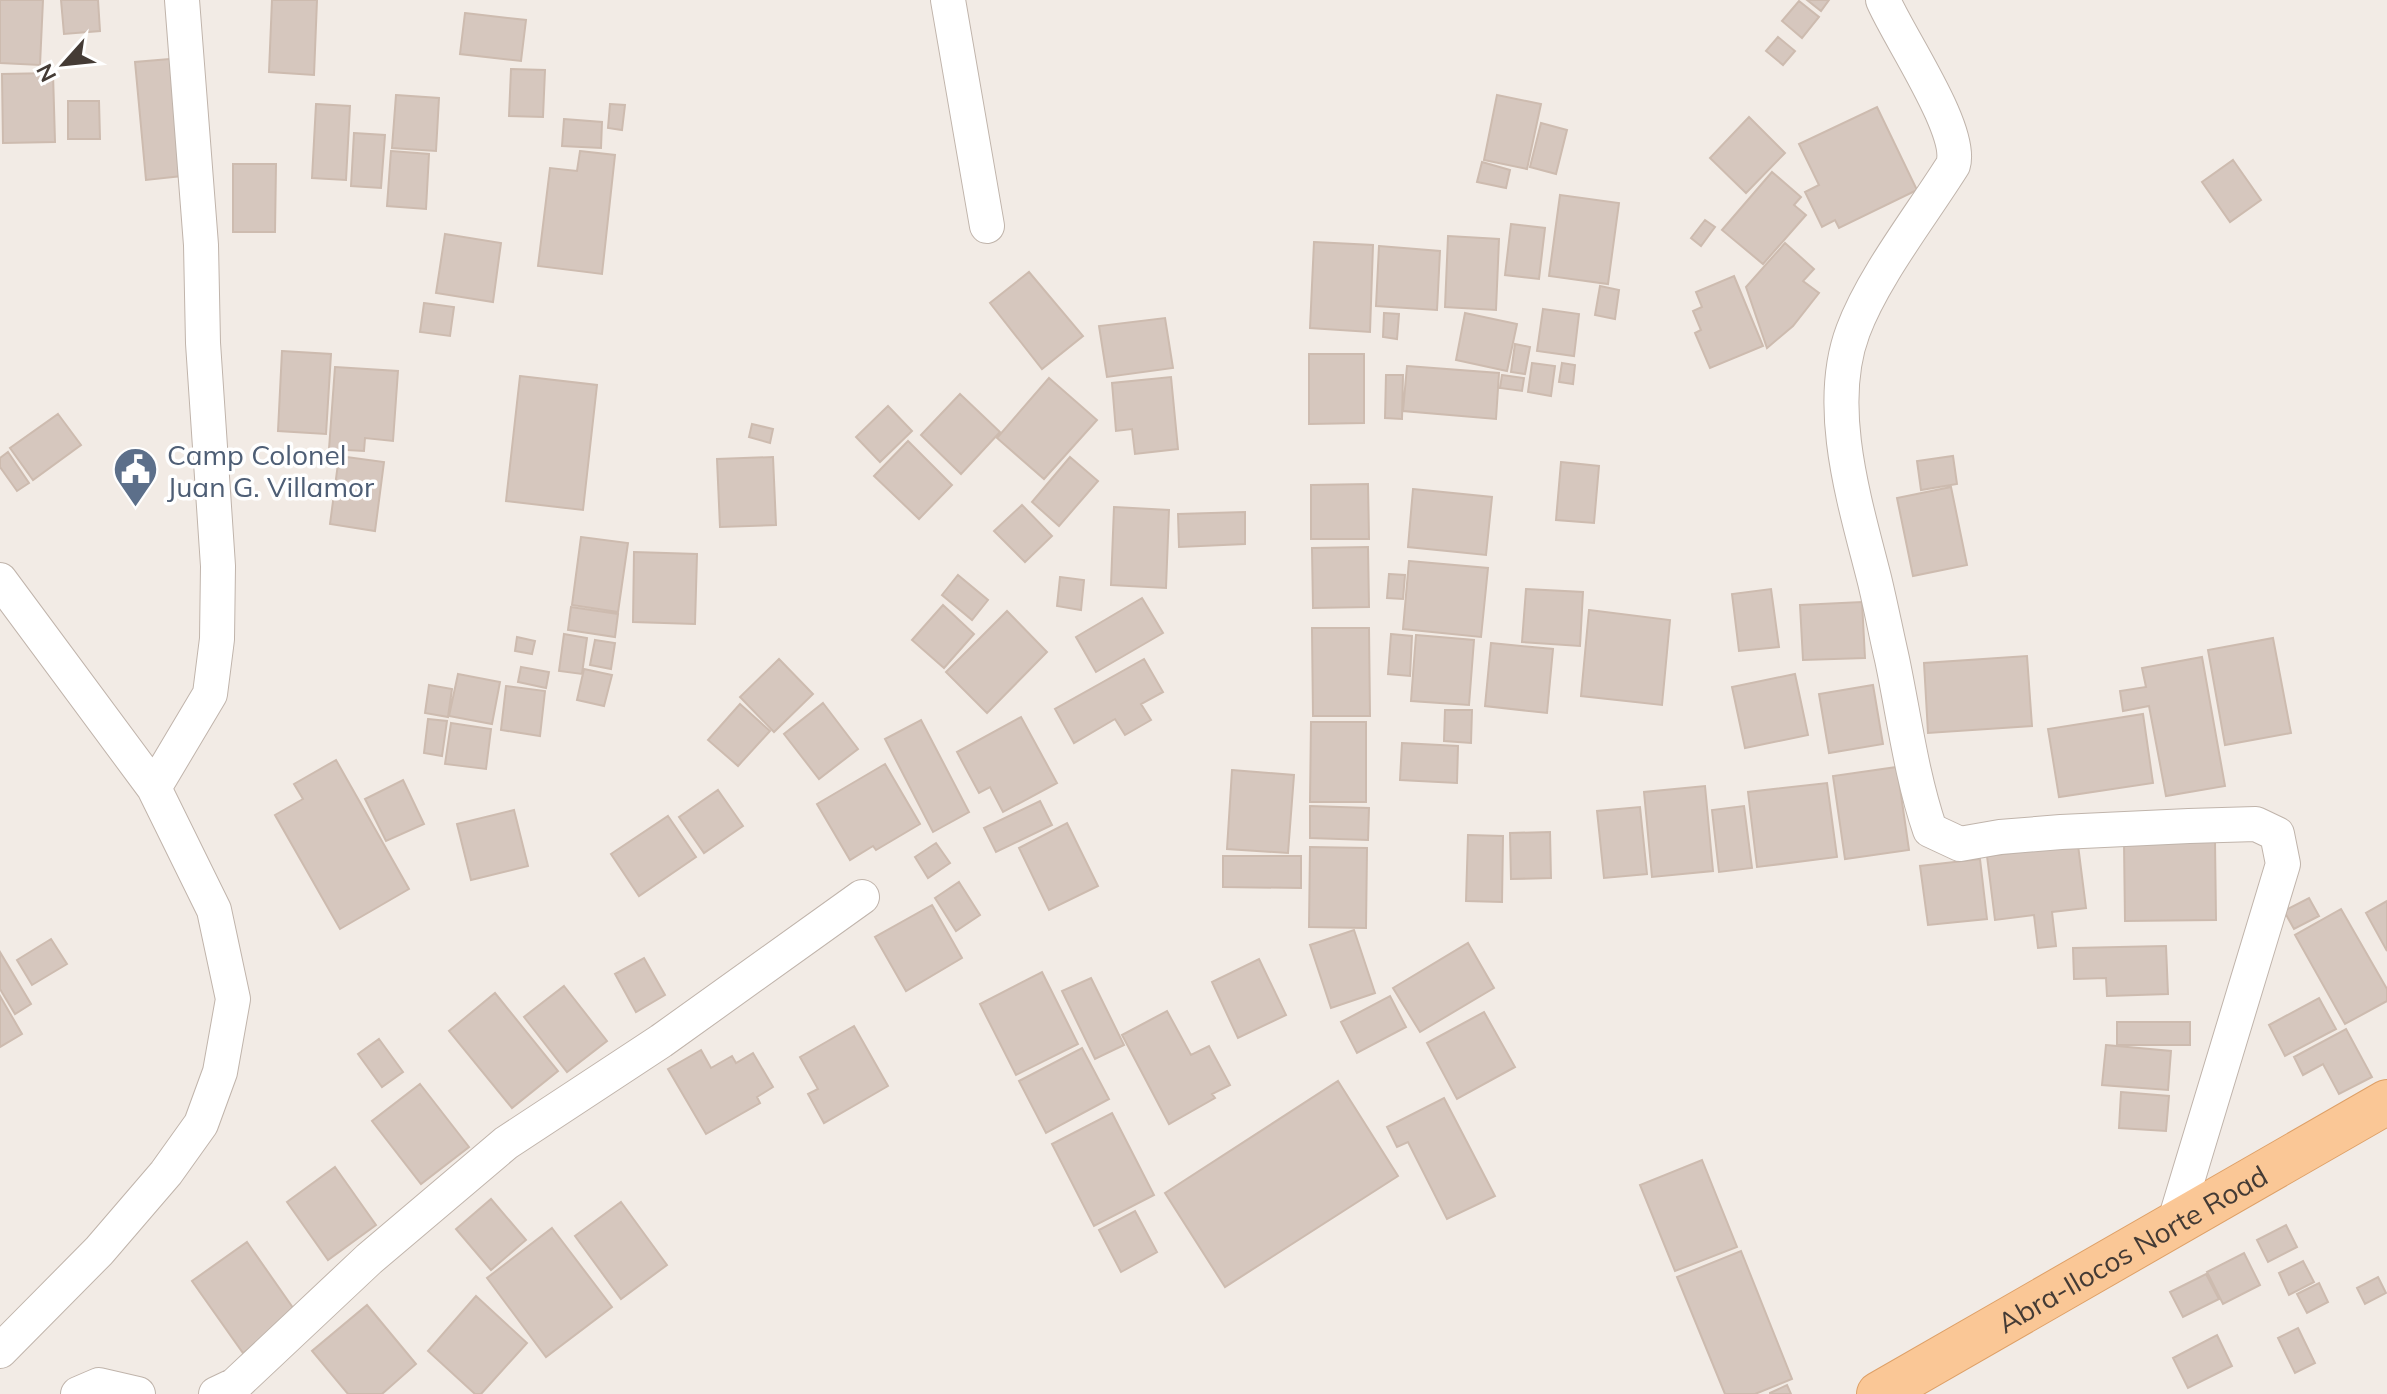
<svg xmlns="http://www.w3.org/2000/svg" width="2387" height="1394" viewBox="0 0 2387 1394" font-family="Mulish,sans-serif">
<rect width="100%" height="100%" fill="#f2ebe5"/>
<!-- building -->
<path fill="#d6c7be" stroke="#cdbbaf" stroke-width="2" d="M0,0h43l-3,65 -40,-2z
M61,0h37l2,31 -36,3z
M272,0h45l-3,75 -45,-3z
M1807,0h22l-8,11z
M1799,1l20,16 -17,21 -20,-17z
M465,13l61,7 -5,41 -61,-7z
M1778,37l17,14 -12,14 -17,-14z
M181,58l10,117 -45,5 -11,-118z
M511,69l34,1 -2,47 -34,-1z
M53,73l2,69 -52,1 -1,-69z
M396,95l43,3 -3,53 -44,-3z
M1497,95l44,9 -14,65 -43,-9z
M68,101h31l1,38h-32z
M316,104l34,2 -4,74 -34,-2z
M610,104l15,1 -3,25 -14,-2z
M1877,107l40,83 -78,38 -4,-8 -13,7 -17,-35 14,-7 -20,-41z
M1749,117l36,36 -39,40 -36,-35z
M564,119l38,3 -1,26 -39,-2z
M1541,123l26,7 -11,44 -26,-7z
M354,133l31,2 -4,53 -30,-2z
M391,151l38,3 -3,55 -39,-3z
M580,151l35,4 -13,119 -64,-8 12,-98 27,3z
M2233,160l28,40 -31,22 -28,-40z
M1482,162l28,8 -4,18 -29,-6z
M233,164h43l-1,68h-42z
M1772,172l29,25 -7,8 12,10 -43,49 -41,-34z
M1560,195l59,8 -11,81 -59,-8z
M1705,220l10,7 -14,19 -10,-8z
M1511,224l34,4 -6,51 -34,-4z
M445,234l56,9 -8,59 -57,-9z
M1448,236l51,3 -3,71 -51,-3z
M1314,242l59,3 -3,87 -60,-4z
M1785,243l29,26 -11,12 16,12 -26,33 -26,22 -21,-61z
M1379,246l61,5 -3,59 -61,-4z
M1029,272l54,64 -41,33 -52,-66z
M1734,276l29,70 -53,22 -15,-35 6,-3 -8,-19 9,-4 -6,-15z
M1600,286l19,4 -4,29 -20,-4z
M424,303l30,4 -4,29 -30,-4z
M1543,309l36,5 -5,42 -37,-5z
M1384,313l15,1 -2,25 -14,-2z
M1465,313l52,11 -10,47 -51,-11z
M1165,318l8,50 -66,9 -8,-51z
M1515,344l15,3 -5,27 -14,-2z
M282,351l49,3 -5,80 -48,-3z
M1309,354h55v69l-55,1z
M1532,363l23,3 -4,30 -23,-4z
M1562,363l13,2 -2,19 -14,-2z
M1407,366l92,7 -3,46 -93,-8z
M335,367l63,4 -5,70 -28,-3 -1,13 -35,-2z
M1386,375h17l-1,44 -17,-1z
M1502,375l22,3 -2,13 -22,-3z
M520,376l77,9 -14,125 -77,-9z
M1171,377l7,72 -43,5 -3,-25 -16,2 -4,-48z
M1049,378l48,42 -53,59 -47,-41z
M960,394l40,38 -39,42 -40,-39z
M888,406l24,25 -32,31 -24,-25z
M58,414l23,31 -48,35 -23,-32z
M752,424l21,5 -3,14 -21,-6z
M908,441l44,44 -33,34 -45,-43z
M8,452l21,31 -12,8 -17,-24v-9z
M339,456l45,6 -9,69 -45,-7z
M1953,456l4,28 -36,6 -4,-29z
M773,457l3,68 -56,2 -3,-68z
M1070,457l28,24 -39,45 -27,-24z
M1561,462l38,4 -5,57 -38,-3z
M1368,484l1,55h-58v-54z
M1951,487l16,78 -54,11 -16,-78z
M1413,489l79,8 -6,58 -78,-8z
M1022,505l30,31 -27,26 -31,-31z
M1114,507l55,3 -3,78 -55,-3z
M1245,512v32l-66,3 -1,-33z
M581,537l47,6 -10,69 -46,-7z
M1368,547l1,60 -56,1 -1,-60z
M634,552l63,2 -2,70 -62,-2z
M1409,561l79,7 -7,69 -78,-8z
M1389,574l16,1 -2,24 -16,-1z
M958,575l30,25 -16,20 -30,-25z
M1060,577l24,3 -3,30 -24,-4z
M1526,589l57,3 -3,54 -58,-4z
M1771,589l8,58 -40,4 -7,-57z
M1142,598l21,35 -67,39 -20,-35z
M1862,602l3,56 -62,2 -3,-55z
M943,605l31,29 -30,34 -32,-28z
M571,607l47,7 -3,23 -47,-7z
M1589,610l81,10 -8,85 -81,-9z
M1007,611l40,41 -60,61 -41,-41z
M1312,628h57l1,88h-57z
M564,634l23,4 -5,36 -23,-3z
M1391,634l21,2 -2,40 -22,-2z
M1416,635l58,5 -5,65 -58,-4z
M517,637l18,4 -3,13 -17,-3z
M2273,638l18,95 -66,12 -17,-95z
M595,640l20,3 -4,26 -21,-4z
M1491,643l62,6 -6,64 -62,-7z
M2027,656l5,70 -104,7 -4,-70z
M2202,657l23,129 -59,10 -17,-90 -26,5 -3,-20 26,-4 -4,-19z
M779,659l34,35 -39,38 -34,-35z
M1144,659l19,33 -22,12 10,16 -26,15 -10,-16 -41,24 -19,-34z
M521,667l28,5 -3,16 -28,-6z
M584,669l28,6 -8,31 -27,-6z
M458,674l42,8 -8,42 -43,-8z
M1795,674l13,61 -63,13 -13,-61z
M429,685l23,4 -4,28 -23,-4z
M1873,685l10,59 -54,9 -10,-59z
M506,686l39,5 -5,45 -39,-6z
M823,703l35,46 -39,30 -35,-45z
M740,704l30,27 -32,35 -30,-26z
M1445,710h27l-1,33 -27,-2z
M2143,714l10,69 -94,14 -11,-68z
M1021,717l36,66 -54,29 -13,-25 -11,6 -22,-41z
M428,719l19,2 -5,35 -18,-3z
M921,720l48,92 -36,20 -48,-93z
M1311,722h55v80h-56z
M451,723l40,6 -5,40 -41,-5z
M1402,743l56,3 -1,37 -57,-3z
M336,760l73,129 -69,40 -65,-114 28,-16 -9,-15z
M885,764l35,60 -44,26 -3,-4 -23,14 -33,-56z
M1897,767l12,83 -64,9 -12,-83z
M1232,770l62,5 -6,78 -61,-4z
M403,780l21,44 -38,17 -21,-42z
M1827,783l10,74 -80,10 -9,-75z
M1705,786l8,85 -61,6 -8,-85z
M718,790l25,36 -39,27 -25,-36z
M1040,801l12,24 -56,27 -12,-24z
M1310,806l59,2 -1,32 -58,-2z
M1744,806l8,62 -33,4 -7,-62z
M1640,807l7,67 -43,4 -7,-67z
M514,810l14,56 -57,14 -14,-56z
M668,816l28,41 -57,39 -28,-42z
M1067,823l31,63 -49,24 -30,-62z
M1550,832l1,46 -40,1 -1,-46z
M1468,835l35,1 -1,66 -36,-1z
M2215,841l1,79 -91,1 -1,-79z
M936,843l14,20 -22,15 -13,-21z
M2078,845l8,63 -34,4 4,34 -18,2 -4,-33 -39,5 -8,-64z
M1310,847l57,1 -1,80 -57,-1z
M1223,856h78v32l-78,-1z
M1980,859l7,60 -59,6 -8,-59z
M959,882l21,33 -24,16 -21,-33z
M2309,898l10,18 -25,13 -10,-18z
M2387,901v50l-21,-38z
M932,905l30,53 -56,33 -31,-54z
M2341,909l46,80v12l-42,23 -50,-89z
M1354,930l21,63 -44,15 -21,-63z
M51,939l16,25 -35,21 -15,-25z
M1468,943l26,45 -74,44 -27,-44z
M2166,946l2,48 -61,2 -1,-18 -32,1 -1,-31z
M0,952l31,52 -16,10 -15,-25z
M644,958l21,37 -29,17 -21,-38z
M1259,959l27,56 -48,23 -26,-56z
M1042,972l36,72 -62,31 -36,-71z
M1091,978l33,67 -29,14 -33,-68z
M564,986l43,55 -40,31 -43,-55z
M495,993l63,78 -46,37 -63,-77z
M0,996l22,38 -22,13z
M1390,996l16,31 -49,26 -16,-31z
M2319,998l17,31 -51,27 -16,-31z
M1167,1011l24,44 18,-9 21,39 -18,9 3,4 -46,26 -47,-89z
M1484,1012l31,55 -58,32 -30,-56z
M2117,1022h73v23h-73z
M854,1026l34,60 -64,37 -16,-29 10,-5 -18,-32z
M2346,1029l26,48 -33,17 -16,-30 -20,11 -9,-18z
M379,1039l24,33 -21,15 -24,-33z
M2106,1045l65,6 -3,39 -66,-5z
M1082,1048l27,51 -63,34 -27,-52z
M701,1050l10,18 21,-12 4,7 17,-10 20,34 -16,10 3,6 -54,31 -38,-65z
M1338,1081l60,95 -173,111 -60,-94z
M420,1084l49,63 -48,37 -49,-63z
M2121,1092l48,4 -3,35 -47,-3z
M1444,1098l51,98 -48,23 -39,-77 -11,5 -10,-20z
M1112,1113l42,82 -60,31 -42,-82z
M1702,1160l35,87 -62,24 -35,-86z
M335,1167l41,58 -48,35 -41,-58z
M491,1199l35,41 -35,30 -35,-41z
M621,1202l46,63 -46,34 -46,-63z
M1135,1211l22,41 -36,20 -22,-42z
M2286,1225l11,22 -29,15 -11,-22z
M552,1228l60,79 -66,50 -59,-79z
M247,1242l51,73 -55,38 -51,-72z
M1741,1251l51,128 -37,15h-30l-48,-117z
M2244,1253l16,32 -37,19 -16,-32z
M2303,1261l11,21 -25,13 -10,-22z
M2206,1274l13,25 -36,18 -13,-25z
M2378,1277l8,16 -21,11 -8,-16z
M2319,1283l9,19 -21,11 -10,-19z
M476,1296l51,47 -46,51h-6l-47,-43z
M367,1305l49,59 -34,30h-34l-36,-43z
M2298,1328l17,35 -20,10 -17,-35z
M2217,1335l15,31 -44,22 -15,-30z
M1787,1385l4,9h-21v-1z"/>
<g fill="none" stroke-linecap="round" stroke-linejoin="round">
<defs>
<path id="minor" d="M948,0l39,226
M1883,0c15,36 81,131 70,165 -32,51 -80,112 -100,166 -29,77 3,175 22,251 6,25 11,51 17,77 12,57 19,115 38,171l30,14 40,-7 61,-5 128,-6 67,-2 21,10 6,30 -109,360
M0,580l154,208 60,122 19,89 -13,73 -19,52 -35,49 -67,78 -99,100
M154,788l56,-94 7,-55 1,-73 -15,-223 -2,-98 -19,-245
M78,1394l21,-9 39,9
M216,1394l19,-9 134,-126 137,-116 155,-102 201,-144"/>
<g id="primary">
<path id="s1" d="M1879,1394l508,-292"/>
</g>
</defs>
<!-- minor casing -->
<use href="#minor" stroke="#c0b4ab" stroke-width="36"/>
<!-- primary casing -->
<use href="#primary" stroke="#dea067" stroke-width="46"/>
<!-- minor -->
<use href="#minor" stroke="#fff" stroke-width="34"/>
<!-- primary -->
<use href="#primary" stroke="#fac796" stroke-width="44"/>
</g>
<!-- icons -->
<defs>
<symbol id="civic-pin" viewBox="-11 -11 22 30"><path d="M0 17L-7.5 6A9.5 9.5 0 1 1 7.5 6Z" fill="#5c6f8a" stroke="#fff"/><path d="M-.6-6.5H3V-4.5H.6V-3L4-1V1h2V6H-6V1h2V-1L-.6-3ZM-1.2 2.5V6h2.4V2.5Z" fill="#fff"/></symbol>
</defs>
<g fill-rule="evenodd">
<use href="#civic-pin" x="110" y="444" width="51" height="69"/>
</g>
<g text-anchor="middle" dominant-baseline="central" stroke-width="7" stroke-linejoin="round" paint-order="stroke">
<!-- service labels -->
<g font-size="28" fill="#4e5e75" stroke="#fff" text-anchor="start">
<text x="167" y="454">Camp Colonel<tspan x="167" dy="32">Juan G. Villamor</tspan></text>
</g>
<!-- street labels -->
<g font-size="28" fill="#443b35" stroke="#fff">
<text stroke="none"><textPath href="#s1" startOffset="292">Abra-Ilocos Norte Road</textPath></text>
</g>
</g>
<!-- north arrow -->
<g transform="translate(64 64) rotate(243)" stroke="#ffffff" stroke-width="6" paint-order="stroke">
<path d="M0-6L14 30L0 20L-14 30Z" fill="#443b35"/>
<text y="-12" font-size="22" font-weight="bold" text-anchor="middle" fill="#443b35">N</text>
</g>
</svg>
